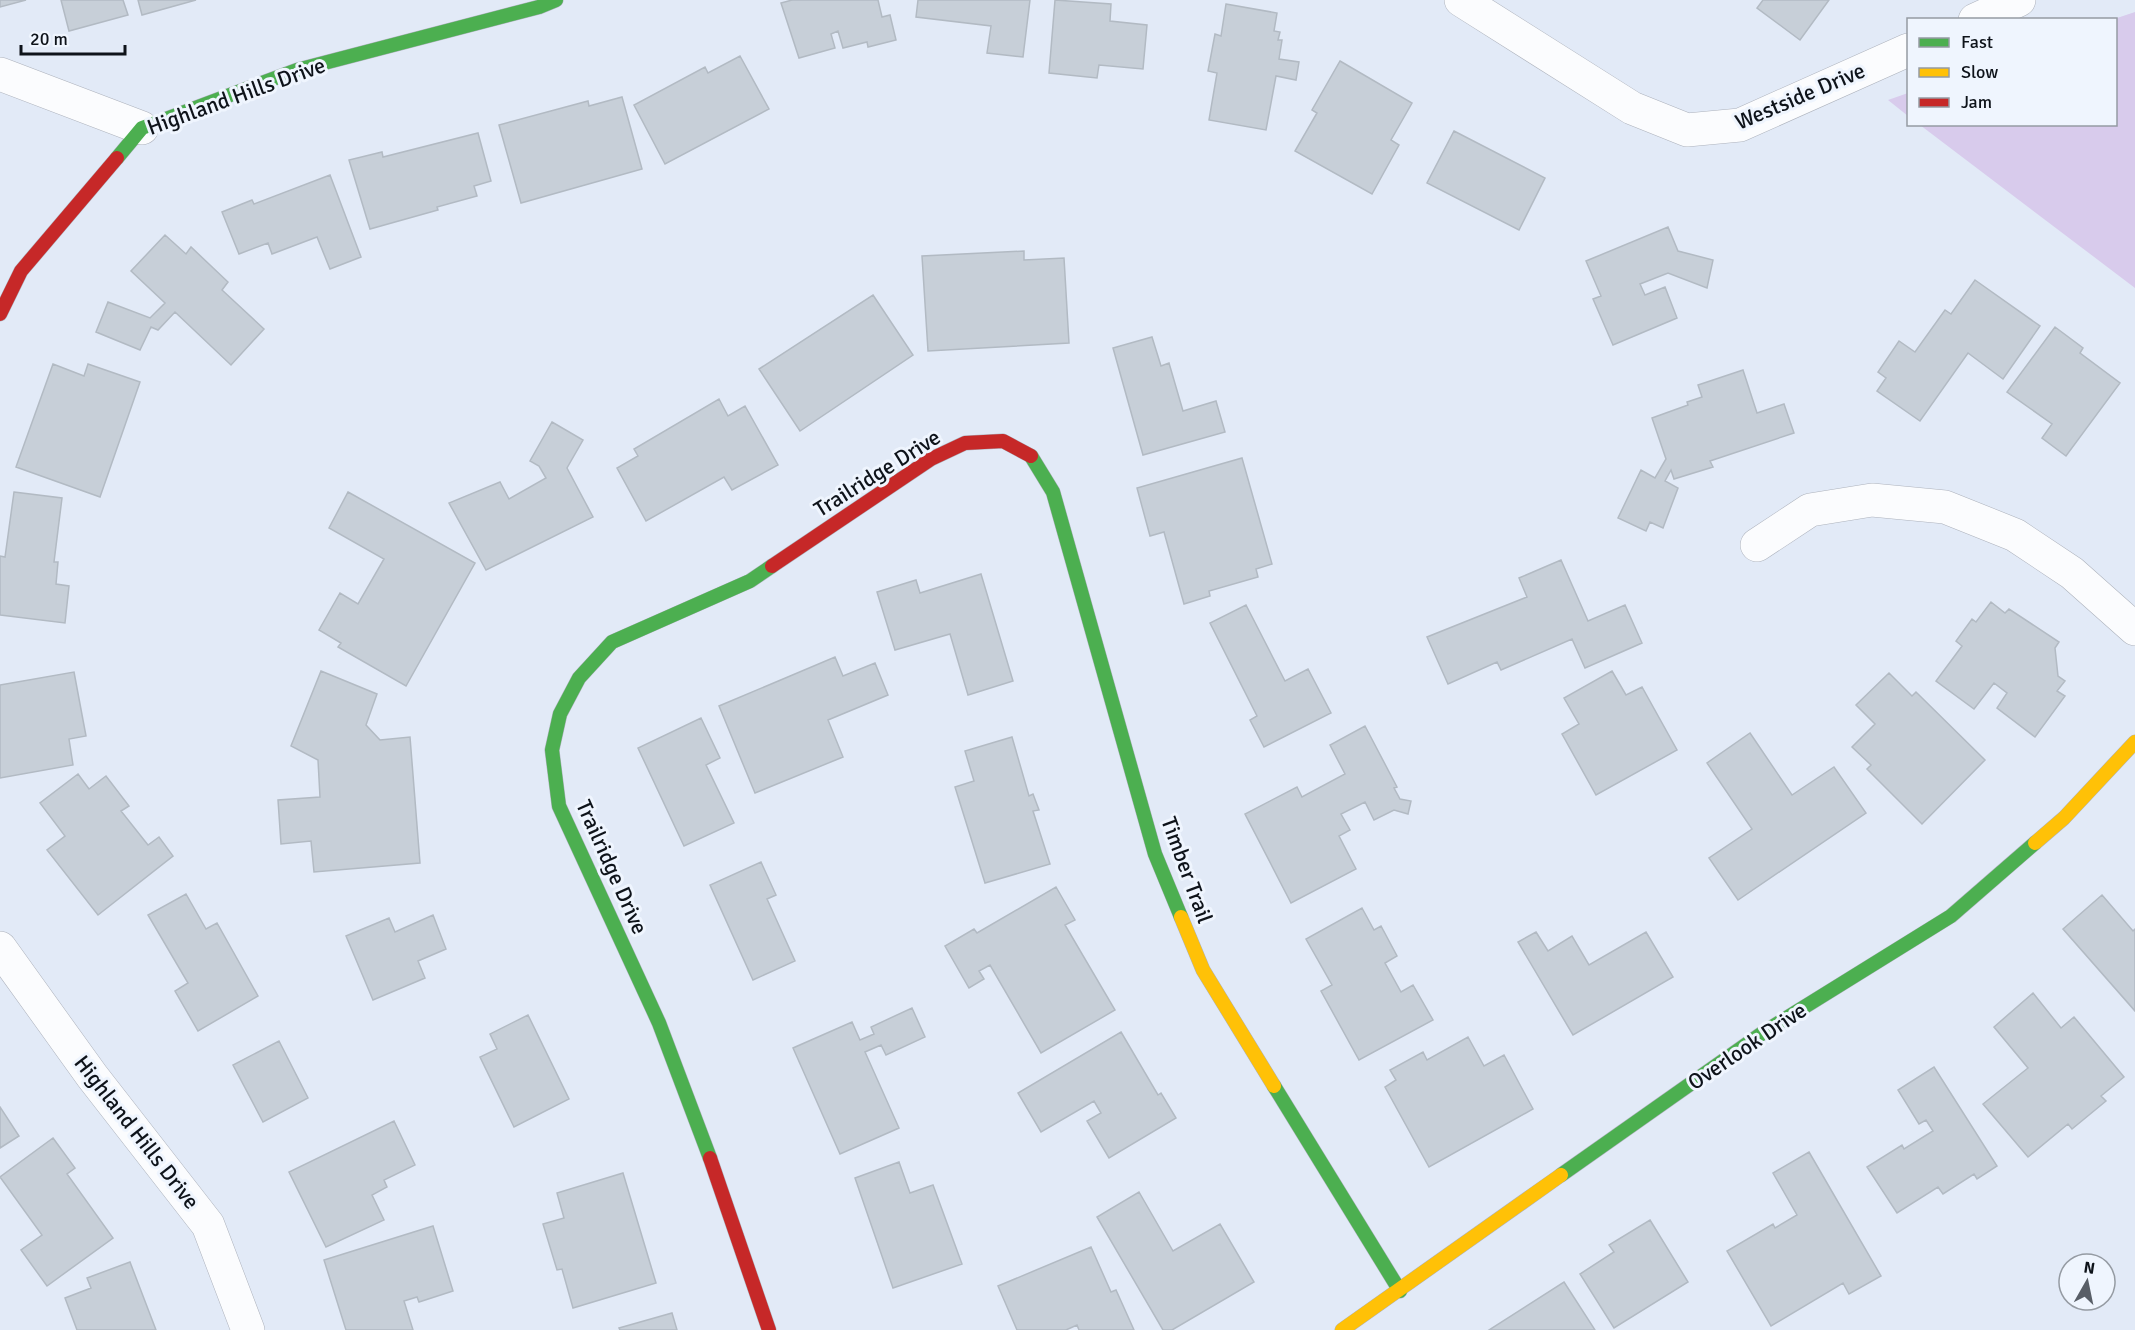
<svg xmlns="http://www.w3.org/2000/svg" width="2135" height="1330" viewBox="0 0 2135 1330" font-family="Signika,sans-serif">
<rect width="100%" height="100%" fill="#e2eaf7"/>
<!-- green -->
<path fill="#d8cbec" d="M2135,12v276l-215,-163 196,-1 -2,-105z
M1908,93v23l-20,-16z"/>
<!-- building -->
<path fill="#c7cfd8" stroke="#b2bac3" stroke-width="1.5" d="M0,0h26l-26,7z
M61,0h62l5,15 -59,16z
M138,0h58l-54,15z
M792,0h86l4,17 8,-2 6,25 -28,7 -1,-5 -24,6 -5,-17 -7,3 4,14 -36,10 -18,-55z
M918,0h112l-7,57 -36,-4 4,-27 -75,-9z
M1055,0l56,4 -1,17 37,4 -4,44 -44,-4 -2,13 -48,-5z
M1763,0h66l-29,40 -43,-32z
M1226,4l51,9 -3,18 6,1 -2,8h4l-3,19 20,3 -3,18 -20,-4 -10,54 -57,-10 8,-47 -9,-2 7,-37 6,2z
M740,56l29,53 -104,55 -31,-59 71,-38 3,6z
M1340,61l72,42 -21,37 8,5 -27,49 -77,-43 22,-38 -5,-3z
M622,97l20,72 -121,34 -22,-78 89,-24 1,5z
M1454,131l91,47 -26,52 -92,-47z
M478,133l13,48 -17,5 3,10 -40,11 1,3 -68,19 -21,-69 33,-8 1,5z
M330,175l31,82 -31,12 -13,-32 -45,17 -4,-11 -29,11 -17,-42 30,-12 2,4z
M1668,227l10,24 35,9 -6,28 -39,-15 -28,11 5,11 20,-8 12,31 -64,27 -20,-46 8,-3 -15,-35z
M165,235l21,19 5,-7 37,35 -6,8 42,39 -33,36 -56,-53 -17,18 -7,-3 -11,23 -44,-18 12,-30 42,16 15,-15 -34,-32z
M1024,251v9l40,-2 5,85 -141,8 -6,-95z
M1975,280l65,46 -37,53 -35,-26 -48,68 -43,-30 9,-13 -8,-6 21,-31 16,11 30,-42 6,4z
M873,295l40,60 -113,76 -41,-62z
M2055,327l28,21 -3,5 40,30 -54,73 -24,-18 10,-14 -45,-32z
M1152,337l9,29 8,-3 14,48 33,-10 9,31 -82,23 -30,-107z
M53,364l31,12 4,-12 52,18 -40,115 -84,-30z
M1743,370l14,43 27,-9 10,29 -84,28 3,6 -39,12 -3,-9 -6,11 13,7 -15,40 -13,-6 -4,9 -28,-13 23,-48 14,8 11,-19 -14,-41 36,-13 -1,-3 15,-5 -4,-12z
M719,399l9,17 17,-10 33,59 -46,25 -8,-13 -78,44 -29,-53 21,-12 -4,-7z
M552,422l31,18 -16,28 26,49 -107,53 -37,-67 51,-21 9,17 37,-21 -7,-12 -9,-5z
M1242,458l30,106 -16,5 2,8 -49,14 1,5 -26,8 -20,-72 -14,4 -13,-48z
M14,492l48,6 -8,64h4l-2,22 13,2 -4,37 -65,-8v-59l5,1z
M348,492l127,71 -69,123 -68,-39 3,-4 -22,-13 21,-37 18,11 26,-45 -55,-31z
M1561,560l27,61 37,-16 17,38 -57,25 -13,-29 -71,31 -4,-8 -49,22 -21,-47 100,-40 -8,-19z
M981,574l32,107 -45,14 -18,-61 -55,16 -18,-58 39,-12 4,13z
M1991,602l14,11 4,-4 50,33 -4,6 3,28 7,5 -8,10 8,5 -30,41 -38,-29 10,-15 -13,-10 -20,26 -38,-28 26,-35 -6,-5 16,-22 4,3z
M1246,605l39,76 23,-12 23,44 -67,34 -14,-27 7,-4 -47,-93z
M835,657l8,19 32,-13 13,32 -60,25 15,37 -88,36 -36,-87z
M321,671l56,23 -11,31 14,15 30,-3 10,126 -106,9 -3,-31 -30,3 -3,-44 42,-3 -2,-37 -27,-14z
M1612,671l14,24 16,-8 35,63 -81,45 -34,-61 17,-10 -15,-26z
M74,672l12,64 -17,3 4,26 -73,13v-93z
M1889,673l23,23 4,-4 69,68 -63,64 -55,-55 4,-4 -19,-18 23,-23 -19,-19z
M701,718l19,40 -14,7 28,58 -50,23 -46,-98z
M1365,726l32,61 -3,1 6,11 11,2 -3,13 -14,-4 -20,10 -9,-18 -24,12 9,16 -11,6 17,33 -65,34 -46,-89 52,-27 5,10 43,-23 -15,-29z
M1750,733l42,62 42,-28 32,46 -128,87 -29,-42 43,-29 -45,-66z
M1012,737l17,59 4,-2 6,16 -6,1 17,53 -65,19 -30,-96 19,-6 -9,-30z
M78,774l11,15 17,-13 23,30 -8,5 27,34 11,-8 14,19 -75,59 -51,-65 18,-14 -25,-33z
M761,862l15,33 -9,4 28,62 -42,19 -43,-95z
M1056,887l19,33 -10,5 50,85 -74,43 -51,-88 -11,6 5,8 -15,9 -24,-42 29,-17 3,4z
M186,894l20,35 11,-6 41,73 -60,35 -23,-40 13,-8 -40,-68z
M2102,895l31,36 2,-2v82l-72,-82z
M1362,908l12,22 7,-4 16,30 -12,7 16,29 12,-7 20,35 -74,40 -38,-69 11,-6 -26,-46z
M433,915l13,34 -28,12 7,17 -52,22 -27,-64 43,-18 6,14z
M1536,932l12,19 24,-15 17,29 57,-33 27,45 -100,58 -55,-93z
M2033,993l28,35 13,-11 50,60 -23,19 5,5 -34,28 -4,-5 -40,33 -45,-53 45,-36 -34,-41z
M912,1008l13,29 -39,18 -5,-10 -16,7 34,76 -59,26 -47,-106 59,-26 8,18 14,-6 -3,-7z
M528,1015l41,84 -55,28 -34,-70 17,-8 -7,-15z
M1121,1032l37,63 3,-2 15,25 -67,40 -22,-37 14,-8 -7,-12 -53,31 -23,-39z
M1468,1037l16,29 20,-11 29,54 -104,58 -44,-80 11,-7 -6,-10 33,-18 4,8z
M279,1041l29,57 -45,24 -30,-57z
M1934,1067l63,99 -20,13 -3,-5 -31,20 -5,-7 -41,26 -30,-46 35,-22 2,4 29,-18 -7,-11 -7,4 -21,-34z
M0,1107l19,29 -19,12z
M394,1121l21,44 -31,15 3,7 -15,8 12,25 -58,27 -37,-75z
M53,1138l22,30 -8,6 46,64 -66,48 -26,-36 21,-15 -42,-58z
M1809,1152l72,124 -32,18 -6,-11 -72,43 -44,-75 46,-27 2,4 22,-13 -24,-42z
M899,1162l11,31 23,-8 29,79 -69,24 -38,-110z
M623,1173l33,110 -83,25 -11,-39 -5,1 -14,-46 21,-6 -7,-25z
M1139,1192l34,59 47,-27 34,58 -82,48h-9l-66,-113z
M1650,1220l38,62 -74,46 -34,-54 34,-22 -5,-7z
M433,1226l20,65 -34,11 -2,-5 -13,4 9,29h-67l-22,-70z
M1091,1247l20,45 5,-2 18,40h-55l-2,-5 -11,5h-49l-19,-44z
M130,1262l26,68h-79l-12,-32 26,-10 -4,-10z
M1564,1282l31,48h-106z
M672,1313l5,17h-57l-1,-2z"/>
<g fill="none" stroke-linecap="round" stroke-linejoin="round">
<defs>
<path id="street" d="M1461,0l171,108 55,22 53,-5 168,-75
M1975,20l44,-20
M0,74l142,54
M1757,545l53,-35 62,-10 73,7 70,28 57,38 63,56
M0,948l92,128 116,149 40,105"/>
<path id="fast" d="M117,158l25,-30 155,-58 242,-63 17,-7
M1031,456l22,36 102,362 26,63
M1274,1086l126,205
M710,1158l-51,-135 -100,-217 -7,-56 8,-36 19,-36 33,-36 138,-61 22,-15
M1561,1175l203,-143 187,-116 84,-73"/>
<path id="slow" d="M2035,843l29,-25 71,-76
M1181,917l22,53 71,116
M1342,1330l219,-155"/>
<path id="jam" d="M0,314l21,-43 96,-113
M772,566l159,-107 34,-16 38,-2 28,15
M710,1158l59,172"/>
</defs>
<!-- street casing -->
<use href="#street" stroke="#adb2bc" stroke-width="34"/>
<!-- fast casing -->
<use href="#fast" stroke="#adb2bc" stroke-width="15"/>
<!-- slow casing -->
<use href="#slow" stroke="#adb2bc" stroke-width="15"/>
<!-- jam casing -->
<use href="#jam" stroke="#adb2bc" stroke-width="15"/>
<!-- street -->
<use href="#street" stroke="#fbfcfe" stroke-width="33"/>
<!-- fast -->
<use href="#fast" stroke="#4caf50" stroke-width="14"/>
<!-- slow -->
<use href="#slow" stroke="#ffc107" stroke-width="14"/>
<!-- jam -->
<use href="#jam" stroke="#c62828" stroke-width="14"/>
</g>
<g text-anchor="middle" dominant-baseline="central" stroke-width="6" stroke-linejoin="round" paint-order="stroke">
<!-- street labels -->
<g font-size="22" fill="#0e131a" stroke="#eff5fe">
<text transform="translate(236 96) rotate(-20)">Highland Hills Drive</text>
<text transform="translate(1800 96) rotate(-23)">Westside Drive</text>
<text transform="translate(877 473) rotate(-32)">Trailridge Drive</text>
<text transform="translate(612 867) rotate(66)">Trailridge Drive</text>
<text transform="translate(1187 870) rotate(70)">Timber Trail</text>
<text transform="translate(1747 1046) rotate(-34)">Overlook Drive</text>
<text transform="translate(137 1132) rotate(52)">Highland Hills Drive</text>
</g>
</g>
<!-- legend -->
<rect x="1907" y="18" width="210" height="108" fill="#eff5fe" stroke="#959ba3" stroke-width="1.5"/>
<rect x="1919" y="38" width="30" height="9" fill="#4caf50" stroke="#959ba3" stroke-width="1.5"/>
<text x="1961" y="48" font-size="18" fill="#0e131a">Fast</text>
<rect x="1919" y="68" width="30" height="9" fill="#ffc107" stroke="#959ba3" stroke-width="1.5"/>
<text x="1961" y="78" font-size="18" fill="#0e131a">Slow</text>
<rect x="1919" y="98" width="30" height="9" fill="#c62828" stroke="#959ba3" stroke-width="1.5"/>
<text x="1961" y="108" font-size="18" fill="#0e131a">Jam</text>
<!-- north arrow -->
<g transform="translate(2087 1282) rotate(9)"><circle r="28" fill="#eff5fe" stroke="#959ba3" stroke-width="1.5"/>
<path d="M0-4.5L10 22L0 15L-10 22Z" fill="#585e67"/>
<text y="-9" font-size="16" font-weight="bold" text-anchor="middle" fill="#0e131a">N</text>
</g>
<!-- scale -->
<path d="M21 45v9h104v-9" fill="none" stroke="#0e131a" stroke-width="3"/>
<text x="30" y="45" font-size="18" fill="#0e131a" stroke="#eff5fe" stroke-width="4.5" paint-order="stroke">20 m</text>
</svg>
